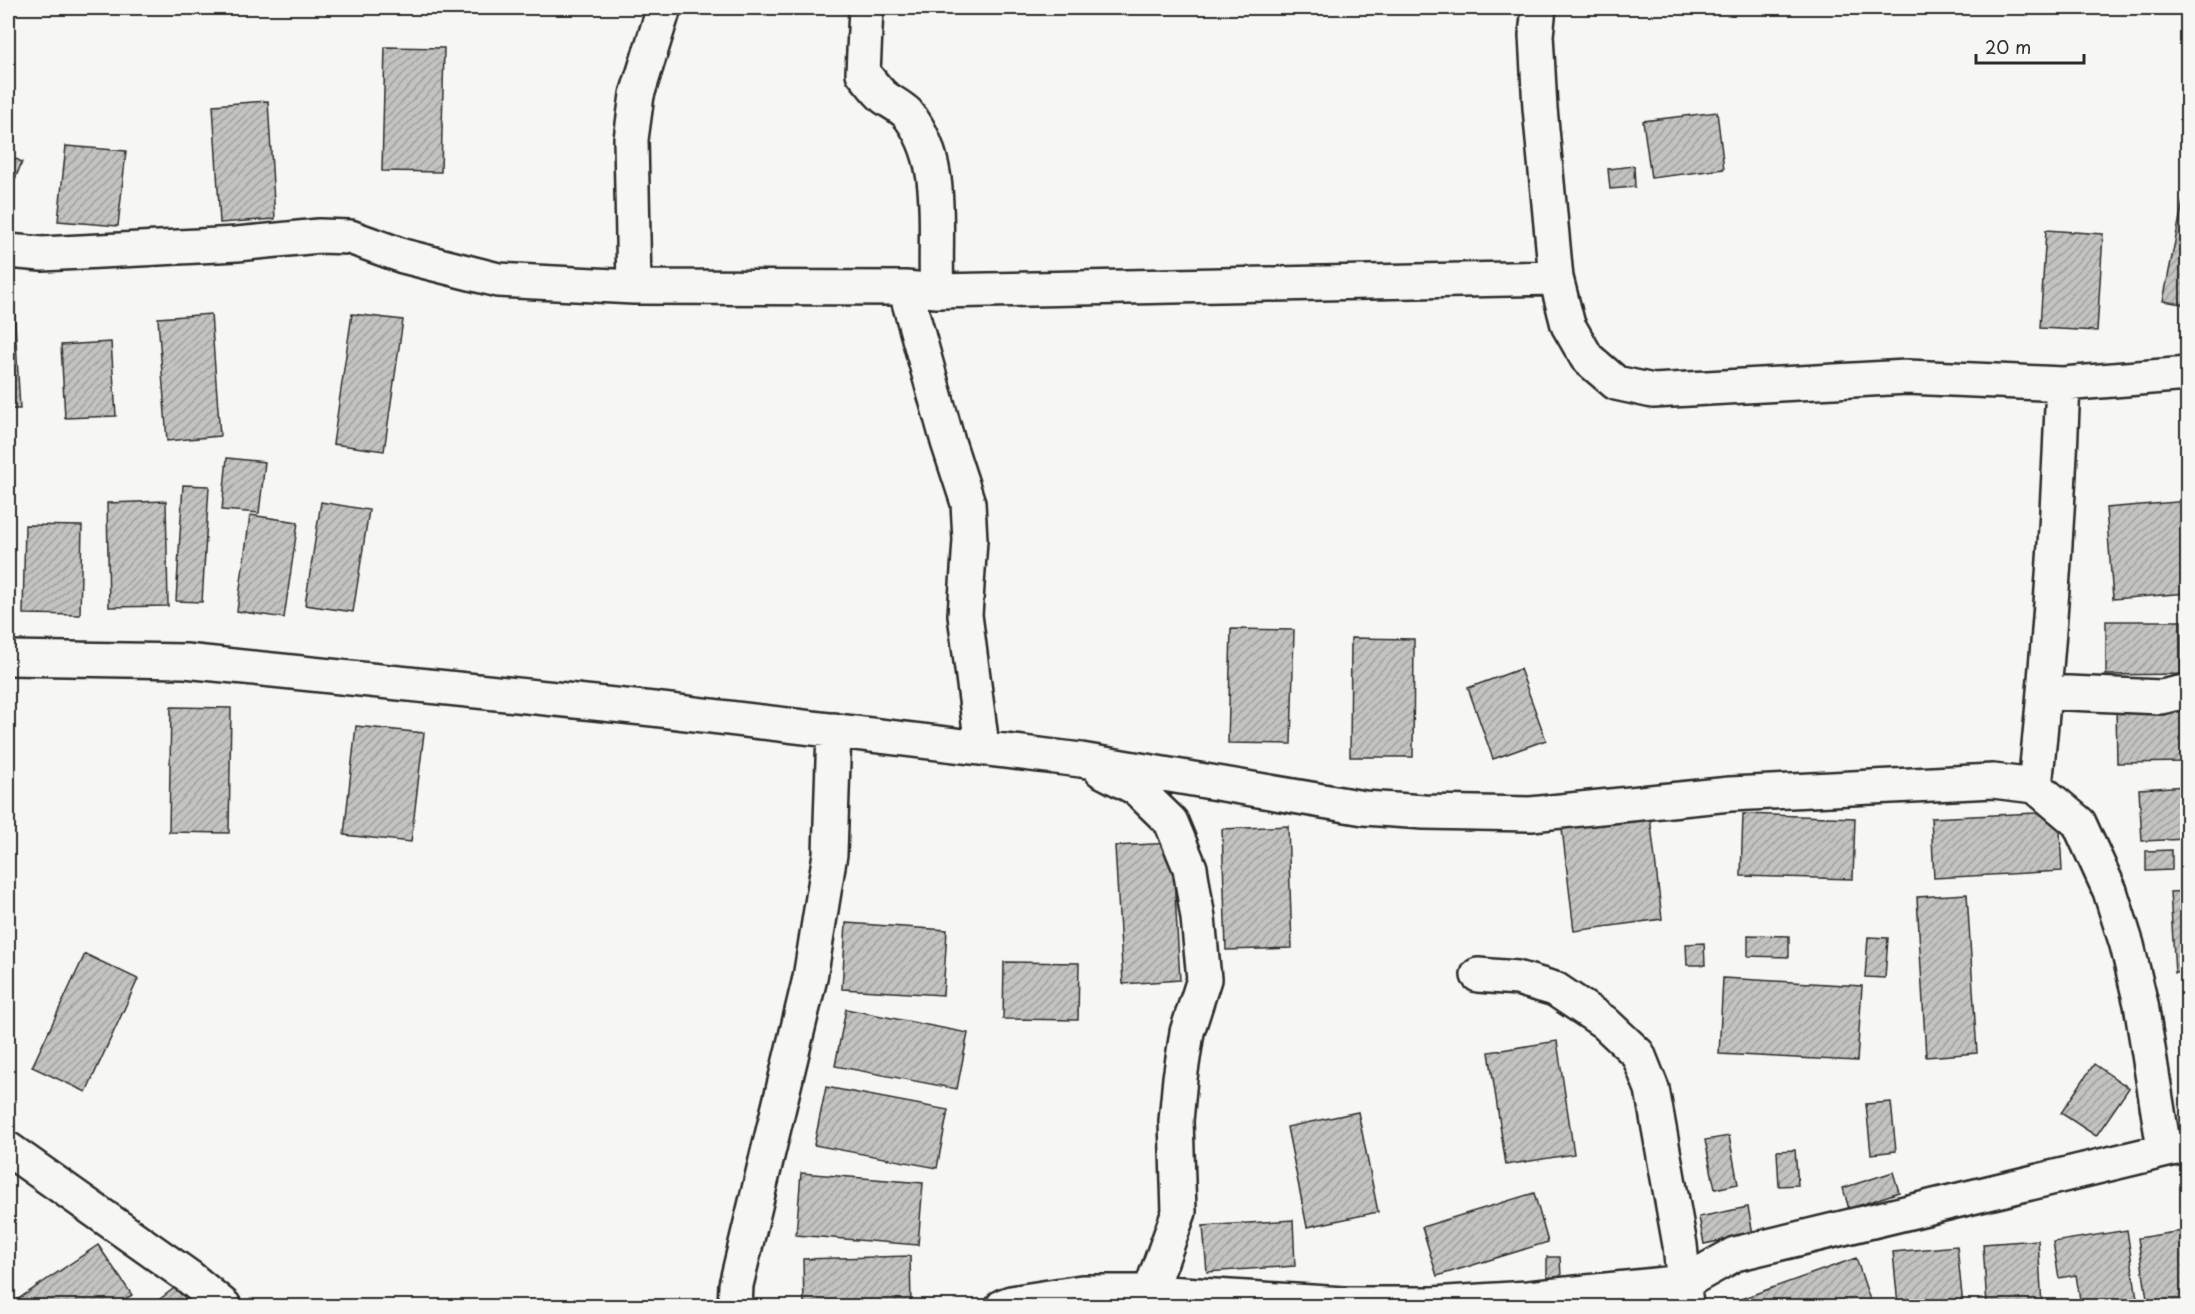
<svg xmlns="http://www.w3.org/2000/svg" width="2195" height="1314" viewBox="0 0 2195 1314" font-family="'Playpen Sans',sans-serif">
<defs>
<pattern id="building-hatch" width="6" height="6" patternUnits="userSpaceOnUse" patternTransform="scale(1.5)"><rect width="6" height="6" fill="#c3c3c0"/><path d="M-1 1l2-2M0 6l6-6M5 7l2-2" fill="none" stroke="#9f9f9c"/></pattern>
</defs>
<rect width="100%" height="100%" fill="#f6f6f2"/>
<filter id="ink" filterUnits="userSpaceOnUse"><feTurbulence type="fractalNoise" baseFrequency=".0167" numOctaves="2"/><feDisplacementMap in="SourceGraphic" scale="12" xChannelSelector="R" yChannelSelector="G"/><feConvolveMatrix kernelMatrix="1 2 1 2 8 2 1 2 1" color-interpolation-filters="sRGB"/></filter>
<g filter="url(#ink)">
<!-- building -->
<path fill="url(#building-hatch)" stroke="#2b2b2b" stroke-width="1.5" d="M385,47l59,1 -3,124 -59,-1z
M268,101l7,118 -55,4 -7,-118z
M1717,112l7,57 -73,9 -8,-57z
M66,146l60,5 -8,75 -60,-5z
M8,155l14,7 -14,34z
M1634,166l1,21 -25,2 -2,-20z
M2188,177v128l-25,-4z
M2046,230l57,4 -6,97 -57,-3z
M8,306h6l6,103h-12z
M211,314l9,122 -53,5 -9,-123z
M352,314l51,6 -19,131 -51,-7z
M111,342l5,74 -51,2 -4,-73z
M227,458l38,4 -6,51 -37,-3z
M183,485l26,1 -7,116 -26,-1z
M166,501l2,105 -59,1 -2,-104z
M2188,501v92l-75,6 -7,-91z
M321,502l48,8 -16,102 -48,-7z
M250,515l48,7 -14,96 -47,-7z
M25,525l57,1 -2,89 -57,-1z
M2106,621h75v53l-75,1z
M1231,629l63,1 -3,114 -63,-1z
M1351,638l63,1 -1,118h-63z
M1520,669l26,71 -53,19 -25,-71z
M2188,704v58l-71,1 -1,-58z
M171,707l60,1 -2,125 -60,-1z
M356,726l68,7 -13,109 -67,-7z
M2188,786v53l-46,2 -3,-52z
M1649,808l13,111 -88,12 -13,-111z
M2059,812l3,59 -128,7 -3,-60z
M1743,814l112,4 -2,61 -112,-3z
M1288,826l4,122 -66,2 -4,-121z
M1172,843l8,137 -57,4 -8,-138z
M2172,850v20l-26,1v-20z
M2188,891v81l-13,1 -5,-81z
M1967,894l10,159 -51,4 -9,-160z
M846,923l101,7 -4,65 -101,-6z
M1748,935l41,1v21l-41,-1z
M1868,937l20,1 -3,40 -20,-1z
M1704,943l1,22h-18l-1,-21z
M85,954l53,25 -52,113 -54,-25z
M1004,962l75,1 -1,57 -75,-1z
M1723,978l139,8 -5,75 -138,-7z
M846,1009l122,24 -11,56 -122,-23z
M1557,1041l17,113 -68,11 -17,-113z
M2094,1064l35,24 -33,48 -35,-23z
M826,1087l122,23 -11,58 -123,-23z
M1891,1102l5,49 -25,3 -5,-50z
M1358,1112l20,100 -71,15 -20,-100z
M1729,1136l9,48 -23,5 -10,-49z
M1795,1150l3,35 -19,1 -2,-35z
M1893,1172l6,20 -50,17 -6,-21z
M801,1173l122,10 -5,62 -122,-10z
M1534,1193l14,49 -111,34 -15,-49z
M1748,1207l5,27 -49,10 -5,-27z
M1293,1220l2,46 -88,6 -4,-46z
M2127,1230l11,76h-57l-5,-31 -17,3 -6,-36z
M2188,1230v76h-40l-10,-68z
M2038,1240l4,66h-55l-4,-62z
M98,1245l34,50 -18,11h-106z
M1957,1246l6,60h-65l-5,-54z
M910,1256l1,50h-107l-1,-47z
M1547,1257h13l1,21h-14z
M1856,1258l16,48h-131l-3,-6z
M186,1279l21,27h-56z"/>
<g fill="none" stroke-linecap="round" stroke-linejoin="round">
<defs>
<path id="minor" d="M866,8l-3,65c7,8 13,17 21,24 7,5 17,10 23,16 41,50 26,119 30,178
M1539,8l-3,27 4,73 16,170 12,47 19,33 29,25 37,8 254,-14 156,7 125,-10
M8,251l34,3 195,-10 82,-8 31,1 53,19 95,24 136,7 271,1 32,3 619,-13
M634,287l-3,-148 6,-44 27,-87
M905,288l43,154 20,61 2,37 -5,75 17,131
M8,658l177,3 468,48 428,51 283,48 60,4 107,2 199,-20 263,-13 42,5 44,37 31,68 17,54 14,59 23,145
M2045,692l116,5 27,-6
M1101,770l35,18 35,34 19,46 8,50 6,61 -17,53 -7,46 -4,43 3,91 -29,80
M2035,786c14,-134 23,-268 28,-402
M1478,975l39,3 38,11 49,33 34,32 14,35 28,156 6,61
M8,1149l181,128 35,29
M735,1306l1,-21 74,-307 20,-124 4,-124
M1003,1306l8,-3 71,-11h68l194,12h88l96,-6 157,-16 50,-28 453,-109"/>
</defs>
<!-- minor casing -->
<use href="#minor" stroke="#2b2b2b" stroke-width="38"/>
<!-- minor -->
<use href="#minor" stroke="#f6f6f2" stroke-width="33"/>
</g>
</g>
<!-- margin -->
<rect width="2195" height="1314" fill="none" stroke="#f6f6f2" stroke-width="30"/>
<rect x="15" y="15" width="2165" height="1284" fill="none" stroke="#2b2b2b" stroke-width="2" filter="url(#ink)"/>
<!-- scale -->
<path d="M1976 54v9h108v-9" fill="none" stroke="#2b2b2b" stroke-width="3"/>
<text x="1985" y="54" font-size="18" fill="#2b2b2b" stroke="#f6f6f2" stroke-width="4.5" paint-order="stroke">20 m</text>
</svg>
